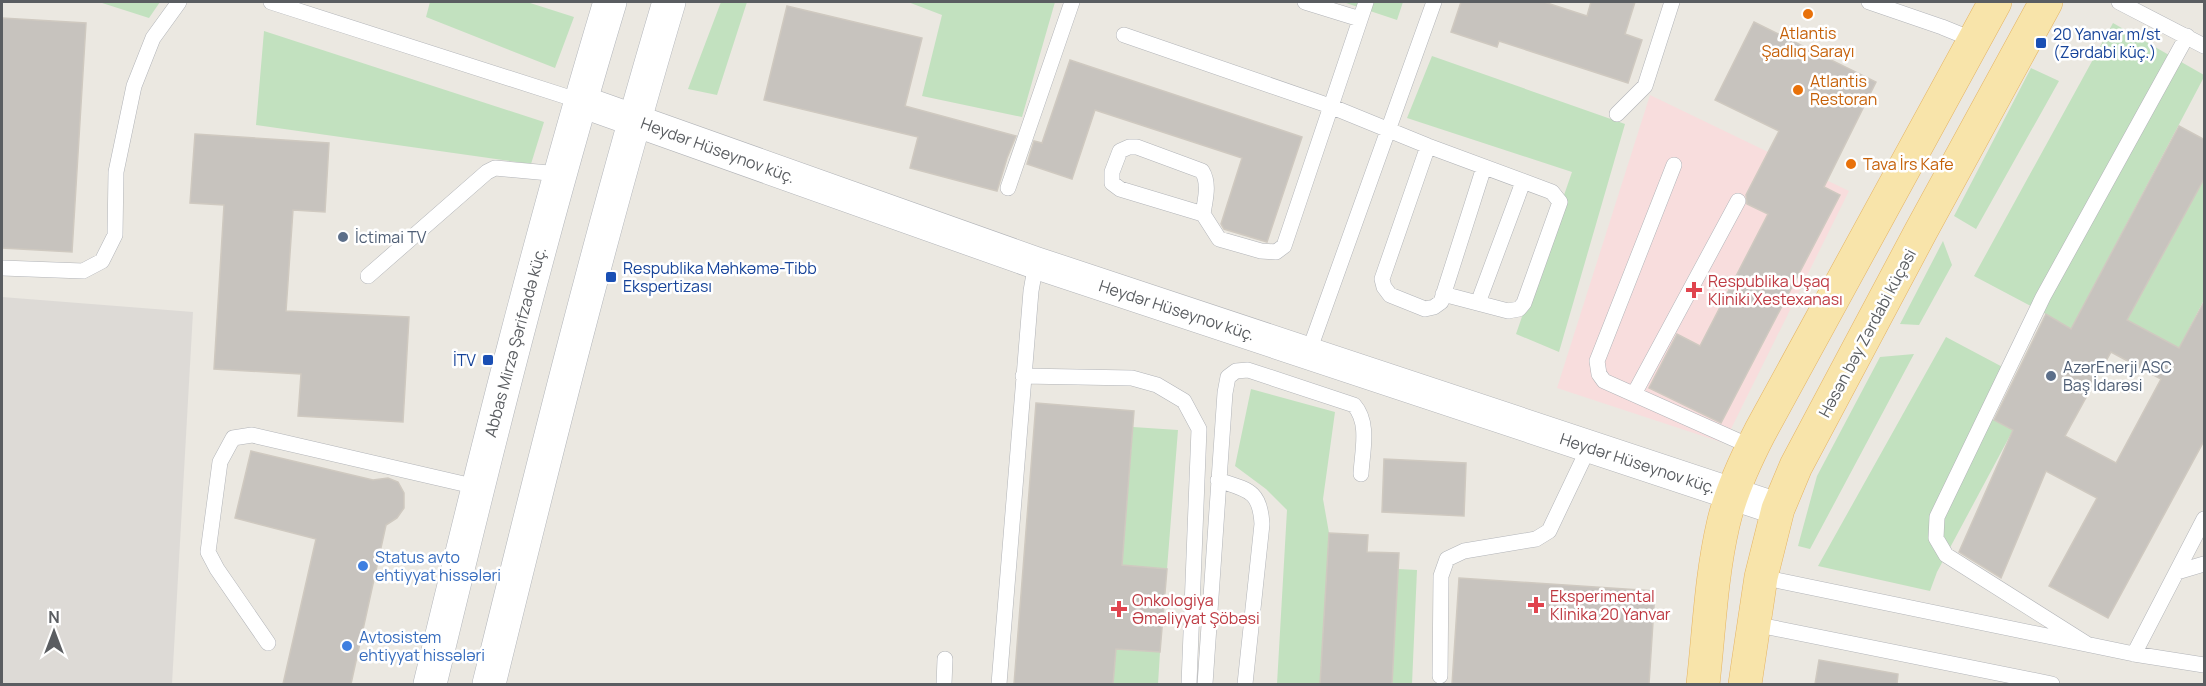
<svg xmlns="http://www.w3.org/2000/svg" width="2206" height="686" viewBox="0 0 2206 686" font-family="Manrope,sans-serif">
<rect width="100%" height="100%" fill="#ebe8e1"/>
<!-- industrial -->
<path fill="#dddad6" d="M2,297l191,15 -21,372h-170z"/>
<!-- medical -->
<path fill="#f8dddd" d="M1650,95l199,96 -125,252 -167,-55z"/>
<!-- green -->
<path fill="#c2e1bf" d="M99,2h61l-11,16z
M430,2h97l47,15 -19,51 -129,-51z
M721,2h26l-30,93 -29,-6z
M908,2h147l-33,115 -100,-21 20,-81z
M1343,2h60l-6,18z
M2113,23l91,52v2l-133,252 -27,-16 -70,-37z
M264,31l280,91 -13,42 -275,-39z
M1432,56l193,68 -66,228 -43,-18 56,-162 -165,-54z
M2031,68l28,13 -83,148 -22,-13z
M2204,177v123l-25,48 -52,-28z
M1943,241l9,24 -33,60 -19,-1z
M1946,337l66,35 -24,45 25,13 -76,142 -7,19 -112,-25z
M1914,354l-104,195 -12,-3 19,-70 63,-119z
M1251,389l84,23 -12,87 6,34 -9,151h-43l10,-174 -21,-21 -31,-23z
M1133,427l45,3 -11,139 -45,-4z
M1398,569l19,1 -5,114h-20z
M1116,649l44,3 -2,32h-45z"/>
<!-- building -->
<path fill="#c7c3be" stroke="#cfc9c0" stroke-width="1.5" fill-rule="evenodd" d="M1461,2h83l43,14 4,-14h44l-10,32 17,6 -14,43 -129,-42 -2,6 -46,-15z
M787,6l135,32 -17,68 111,30 -9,22 -10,33 -87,-23 8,-31 -154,-37z
M2,18l84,5 -14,229 -70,-4z
M1754,22l122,60 -52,105 16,8 -119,228 -72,-35 28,-54 23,12 68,-132 -21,-10 -1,-9 33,-64 -64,-31z
M1070,60l232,77 -35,105 -43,-13 -3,-5 21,-66 -147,-48 -23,69 -45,-15 7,-23 8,2z
M2179,126l26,14v37l-78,143 52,28 26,-48v139l-97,179 -59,-32 48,-88 -51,-27 -45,107 -42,-26 54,-122 -19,-10 52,-106 25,15zM2111,352l50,27 -45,84 -51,-27z
M195,134l134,9 -4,69 -32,-2 -7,101 123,6 -6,105 -105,-6 3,-42 -87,-5 10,-164 -34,-2z
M1036,403l98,8 -12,154 45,4 -7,83 -44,-3 -3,35h-99z
M251,451l122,29 15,-2 10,4 6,11v15l-7,10 -11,7 -35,159h-68l33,-145 -81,-21z
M1384,459l82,4 -2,53 -82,-4z
M1329,533l39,2 -1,17 32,1 -7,131h-72z
M1459,578l196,13 -6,93h-197z
M1819,660l79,14 -1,10h-82z"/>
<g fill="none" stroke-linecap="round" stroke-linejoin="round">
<defs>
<path id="service" d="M271,2l309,99
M1305,2l55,17
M1869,2l73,25 32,13
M2119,2l85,44
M1124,35l206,71 98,40 124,46 8,10 -36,101 -5,6 -11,2 -65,-17
M1617,114l28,-28 27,-84
M1428,146l-46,133 2,8 6,8 35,14 9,-2 7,-5 43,-135
M1674,165l-77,196 2,13 5,7 148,66
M1008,188l64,-186
M1203,214l-83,-25 -8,-6v-11l8,-21 9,-4h8l65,24c8,13 3,29 1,43l16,25 42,12 15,1 8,-6 82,-244
M2,268l81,3 19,-10 13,-26 1,-63 18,-86 19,-48 26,-36
M368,276l119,-104 8,-4 65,6
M1478,303l45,-121
M1308,354l126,-352
M1023,376l109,2 25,7 27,16 15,28 -10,255
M1634,394l104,-193
M1218,480c30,10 42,10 44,44l-17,160
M2177,572l27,-8
M1761,577l373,77 70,11
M1754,624l298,60
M268,643l-51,-74 -9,-17 12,-90 13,-24 19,-3 225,52
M2087,644l-141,-89 -10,-17 1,-21 106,-220 144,-261
M2134,654l70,-135
M1440,676l1,-100 6,-17 17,-8 72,-12 13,-8 40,-84
M944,684l1,-25
M999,684l32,-393 5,-28
M1205,684l20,-291 3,-16 8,-6 12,-1 106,35c16,18 8,47 7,69"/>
<path id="minor" d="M580,101l456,162 742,246"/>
<path id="secondary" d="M430,684c55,-228 112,-457 180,-682
M489,684c56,-228 113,-457 180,-682"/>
<path id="primary" d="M1703,684c6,-52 8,-107 20,-159 7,-32 22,-64 37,-93l235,-430
M1745,684l16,-107 17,-68 18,-43 125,-235 125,-229"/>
</defs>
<!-- service casing -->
<use href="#service" stroke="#b2b4b8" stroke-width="16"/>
<!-- minor casing -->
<use href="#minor" stroke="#b2b4b8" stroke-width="33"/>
<!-- secondary casing -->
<use href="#secondary" stroke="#b3b6bb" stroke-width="34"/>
<!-- primary casing -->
<use href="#primary" stroke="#e5b361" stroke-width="34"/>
<!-- service -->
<use href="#service" stroke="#fff" stroke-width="15"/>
<!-- minor -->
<use href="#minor" stroke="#fff" stroke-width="32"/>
<!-- secondary -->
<use href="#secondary" stroke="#fff" stroke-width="33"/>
<!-- primary -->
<use href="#primary" stroke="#f8e4aa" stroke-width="33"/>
</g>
<!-- markers -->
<g fill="#e8710a" stroke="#fff" stroke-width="2">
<circle cx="1808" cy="14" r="6"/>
<circle cx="1798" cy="90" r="6"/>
<circle cx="1851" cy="164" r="6"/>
</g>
<g fill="#1a4fb4" stroke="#fff" stroke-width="2">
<rect x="2035" y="37" width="12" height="12" rx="3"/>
<rect x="605" y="271" width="12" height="12" rx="3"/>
<rect x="482" y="354" width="12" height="12" rx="3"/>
</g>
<g fill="#5c6f8a" stroke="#fff" stroke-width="2">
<circle cx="343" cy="237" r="6"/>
<circle cx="2051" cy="376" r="6"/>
</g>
<g fill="#e0444e" stroke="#fff" stroke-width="2">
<path d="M1691 281h6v6h6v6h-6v6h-6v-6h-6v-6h6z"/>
<path d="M1533 596h6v6h6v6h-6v6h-6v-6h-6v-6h6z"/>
<path d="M1116 600h6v6h6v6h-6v6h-6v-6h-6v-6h6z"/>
</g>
<g fill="#3f7fe0" stroke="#fff" stroke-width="2">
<circle cx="363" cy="566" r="6"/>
<circle cx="347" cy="646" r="6"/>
</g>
<g text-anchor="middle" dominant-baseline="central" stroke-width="5" stroke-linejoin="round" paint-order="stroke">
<!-- food labels -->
<g font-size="16" fill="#c56008" stroke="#fff" text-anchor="start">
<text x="1808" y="33" text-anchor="middle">Atlantis<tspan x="1808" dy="18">Şadlıq Sarayı</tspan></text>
<text x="1810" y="81">Atlantis<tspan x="1810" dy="18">Restoran</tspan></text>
<text x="1863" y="164">Tava İrs Kafe</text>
</g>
<!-- transit labels -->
<g font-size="16" fill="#164399" stroke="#fff" text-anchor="start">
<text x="2053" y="34">20 Yanvar m/st<tspan x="2053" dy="18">(Zərdabi küç.)</tspan></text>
<text x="623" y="268">Respublika Məhkəmə-Tibb<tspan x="623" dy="18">Ekspertizası</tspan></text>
<text x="476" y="360" text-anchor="end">İTV</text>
</g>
<!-- street labels -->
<g font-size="16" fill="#5a5d61" stroke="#fff">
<text transform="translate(718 150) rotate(20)">Heydər Hüseynov küç.</text>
<text transform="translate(1177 310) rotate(18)">Heydər Hüseynov küç.</text>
<text transform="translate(1867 333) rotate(-62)">Həsən bəy Zərdabi küçəsi</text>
<text transform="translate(515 342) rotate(-75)">Abbas Mirzə Şərifzadə küç.</text>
<text transform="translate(1638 463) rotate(18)">Heydər Hüseynov küç.</text>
</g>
<!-- service labels -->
<g font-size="16" fill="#4e5e75" stroke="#fff" text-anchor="start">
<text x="355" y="237">İctimai TV</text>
<text x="2063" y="367">AzərEnerji ASC<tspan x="2063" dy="18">Baş İdarəsi</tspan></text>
</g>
<!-- health labels -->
<g font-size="16" fill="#be3a42" stroke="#fff" text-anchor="start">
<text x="1708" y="281">Respublika Uşaq<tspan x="1708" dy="18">Kliniki Xestexanası</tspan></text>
<text x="1550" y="596">Eksperimental<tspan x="1550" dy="18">Klinika 20 Yanvar</tspan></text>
<text x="1132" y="600">Onkologiya<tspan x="1132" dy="18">Əməliyyat Şöbəsi</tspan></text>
</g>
<!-- shop labels -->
<g font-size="16" fill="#366cbe" stroke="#fff" text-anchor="start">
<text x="375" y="557">Status avto<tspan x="375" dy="18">ehtiyyat hissələri</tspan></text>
<text x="359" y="637">Avtosistem<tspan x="359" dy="18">ehtiyyat hissələri</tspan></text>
</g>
</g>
<!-- border -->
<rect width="2206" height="686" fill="none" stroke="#5a5d61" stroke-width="6"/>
<!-- north arrow -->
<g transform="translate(54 632)" stroke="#ffffff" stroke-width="4.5" paint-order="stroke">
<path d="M0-4.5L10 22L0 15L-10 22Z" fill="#5a5d61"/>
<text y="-9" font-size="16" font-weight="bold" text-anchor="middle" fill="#5a5d61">N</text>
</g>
</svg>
